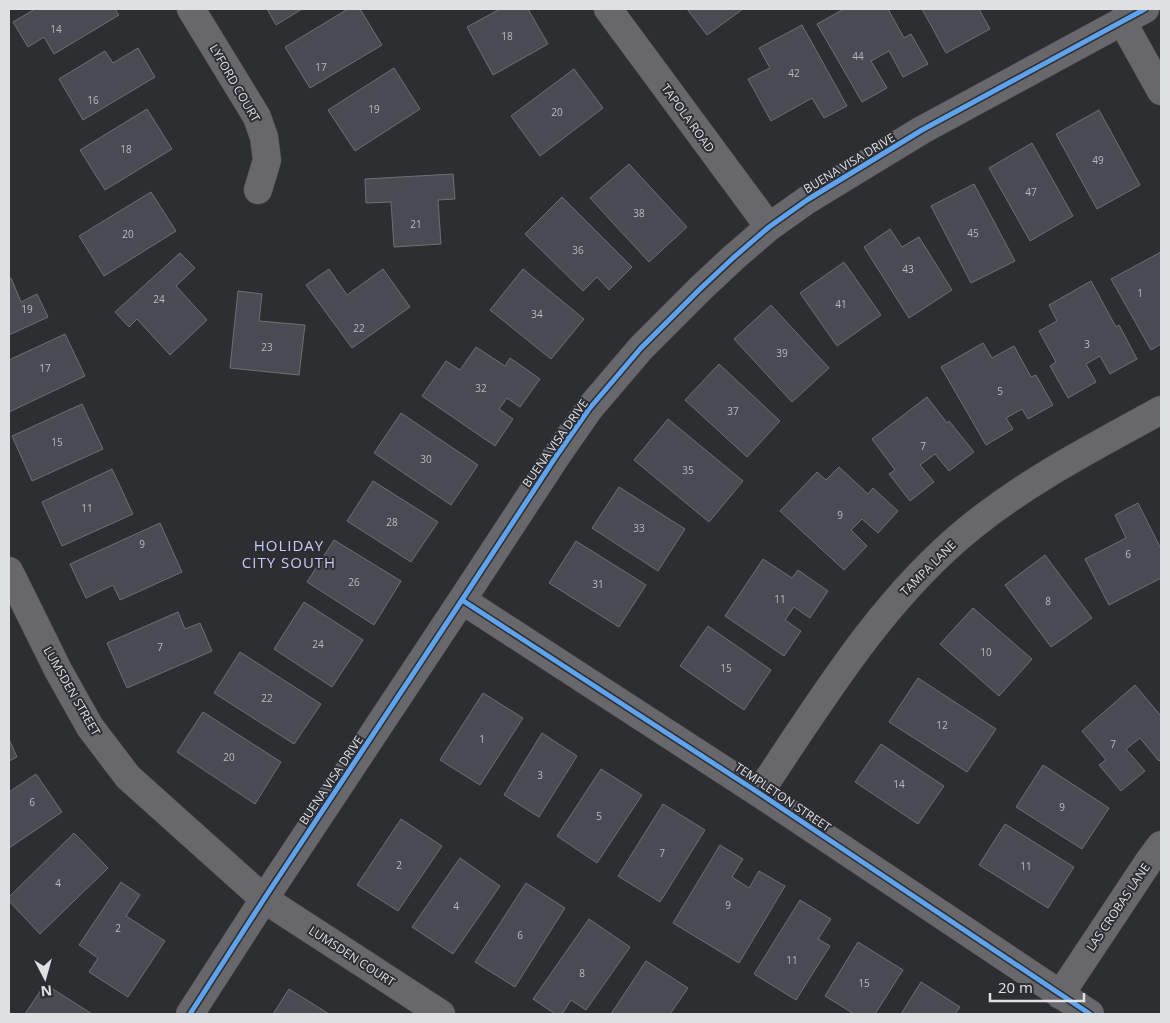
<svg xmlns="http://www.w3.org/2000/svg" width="1170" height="1023" viewBox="0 0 1170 1023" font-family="'Open Sans',sans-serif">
<rect width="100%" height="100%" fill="#2d2e32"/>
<!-- building -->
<path fill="#4a4a52" stroke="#6f6f73" d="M35,9h80l4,6 -65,39 -10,-17 -16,10 -15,-25z
M267,9h35l-26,16z
M348,9h12l22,36 -72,43 -25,-41z
M500,9h28l20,35 -55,31 -26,-48z
M687,9h56l-36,26z
M844,9h44l16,29 7,-4 17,30 -25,13 -14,-26 -18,10 16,27 -25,14 -45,-78z
M922,9h57l11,20 -44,24z
M802,25l45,81 -23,12 -12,-20 -41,23 -23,-42 22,-11 -11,-20z
M138,48l17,29 -72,43 -24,-41 46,-28 8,12z
M394,68l26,41 -65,42 -27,-41z
M574,69l29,39 -63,48 -29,-40z
M147,109l25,40 -67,41 -25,-40z
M1099,110l41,75 -43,24 -41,-75z
M1032,143l41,73 -43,25 -41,-73z
M629,164l58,63 -38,35 -59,-64z
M453,174l2,25 -17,1 3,44 -47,3 -3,-45 -25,1 -1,-24z
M974,184l41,77 -44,22 -40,-77z
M151,192l25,39 -72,45 -25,-40z
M562,197l70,70 -23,23 -12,-13 -14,14 -58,-57z
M890,229l12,18 17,-10 33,53 -43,28 -45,-71z
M1161,252v55l-1,1 1,3v33l-10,6 -40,-71z
M180,253l15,15 -19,18 31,34 -37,35 -33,-36 -8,8 -14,-15z
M844,262l37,53 -44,31 -37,-53z
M329,269l18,26 36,-26 27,38 -58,41 -46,-63z
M523,269l61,50 -33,40 -61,-49z
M9,278h2l10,24 16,-8 11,23 -39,18z
M1091,281l25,46 3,-2 18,34 -27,15 -10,-18 -14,8 10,18 -28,16 -18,-32 6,-4 -17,-31 18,-10 -8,-16z
M238,291l24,3 -3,27 46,4 -6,50 -69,-7z
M771,305l58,63 -37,34 -58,-63z
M65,334l20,42 -76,36v-52z
M983,343l9,15 22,-12 17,31 5,-2 17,30 -25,14 -6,-10 -16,9 7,11 -27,16 -45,-78z
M476,347l29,19 5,-8 30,21 -20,28 -13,-9 -8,11 14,10 -18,27 -73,-50 24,-35 14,9z
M719,364l61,57 -33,36 -62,-57z
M927,397l20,26 2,-2 25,31 -25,19 -14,-17 -15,11 14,17 -24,19 -21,-27 6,-4 -23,-31z
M82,404l21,45 -71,32 -20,-45z
M401,413l77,52 -27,40 -77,-52z
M668,419l75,62 -34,41 -75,-62z
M839,467l29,27 5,-6 25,23 -20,22 -16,-14 -11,11 16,16 -23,24 -64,-59 37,-39 9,8z
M112,469l21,45 -71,32 -20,-44z
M373,481l65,41 -27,40 -64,-41z
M619,487l66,42 -27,42 -66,-43z
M1138,503l23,46v29l-52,27 -24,-46 41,-21 -11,-23z
M160,523l22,49 -62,28 -7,-15 -27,13 -16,-34z
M334,540l67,41 -27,44 -67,-43z
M576,541l70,44 -27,42 -70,-44z
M1045,555l47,63 -41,29 -46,-62z
M763,559l29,19 6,-8 30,21 -18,27 -16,-11 -9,13 16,11 -17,25 -59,-40z
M304,602l59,38 -31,47 -58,-38z
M973,608l59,51 -33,37 -59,-52z
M178,612l7,17 15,-6 12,28 -85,37 -20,-45z
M708,626l63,44 -27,40 -64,-44z
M240,652l81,52 -27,40 -80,-51z
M918,678l78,51 -29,43 -78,-50z
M1135,685l26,31v43l-2,2 -19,-23 -14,11 19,22 -24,20 -22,-26 7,-5 -24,-29z
M483,693l40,25 -43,67 -40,-25z
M203,712l78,50 -26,42 -78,-52z
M542,733l35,23 -38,61 -35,-22z
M9,739l8,18 -8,4z
M881,744l63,42 -26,38 -63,-42z
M1043,765l66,43 -27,41 -66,-42z
M601,769l41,26 -45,68 -40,-27z
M36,774l26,38 -53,36v-56z
M663,804l42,26 -45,72 -42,-26z
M401,819l41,27 -44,65 -41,-26z
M1005,824l69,43 -26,41 -69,-43z
M74,833l34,35 -68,66 -31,-33v-4z
M720,845l23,14 -11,18 17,11 10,-17 26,15 -46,77 -66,-40z
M460,858l40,28 -47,68 -41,-27z
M121,882l19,13 -14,21 39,25 -37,56 -39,-25 9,-14 -19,-13z
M526,883l39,25 -50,79 -40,-25z
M800,900l31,19 -13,20 12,7 -34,54 -42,-26z
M589,919l41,28 -44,63 -15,-10 -9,14h-7l-22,-15z
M858,942l45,28 -28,44h-21l-29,-18z
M646,961l42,27 -18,26h-59z
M921,982l39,25 -5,7h-54z
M45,984l47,30h-67z
M289,989l40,25h-56z"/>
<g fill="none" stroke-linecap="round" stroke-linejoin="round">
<defs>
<path id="street" d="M191,9l66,108 7,20 3,23 -9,30
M608,9l161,218
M1122,21l39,70
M9,571l49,99 32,57 38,50 136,122 177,115
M462,600l297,193 331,221
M759,793c63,-94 123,-194 212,-266 58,-47 125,-81 190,-117
M1060,995l89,-134 12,-16
M190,1014l74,-115 198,-299 95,-145 32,-46 52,-61 59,-59 33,-31 36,-31 38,-27 115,-70 223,-121"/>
</defs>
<!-- street casing -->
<use href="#street" stroke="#4b4b4e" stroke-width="29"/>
<!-- street -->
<use href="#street" stroke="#68686a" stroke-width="28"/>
<defs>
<path id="cycleway" d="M462,600l297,193 331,221
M190,1014l74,-115 198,-299 95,-145 32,-46 52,-61 59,-59 33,-31 36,-31 38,-27 115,-70 223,-121"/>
</defs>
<!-- cycleway casing -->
<use href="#cycleway" stroke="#2c2d33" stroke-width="8"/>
<!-- cycleway -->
<use href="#cycleway" stroke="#60a3ed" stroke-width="5"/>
</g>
<g text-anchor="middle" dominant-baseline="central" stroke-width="4" stroke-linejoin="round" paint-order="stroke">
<!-- number labels -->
<g font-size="10" fill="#babac0">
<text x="56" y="29">14</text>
<text x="507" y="36">18</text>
<text x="858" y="56">44</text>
<text x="321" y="67">17</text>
<text x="794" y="73">42</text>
<text x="93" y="100">16</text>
<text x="374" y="109">19</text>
<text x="557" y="112">20</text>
<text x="126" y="149">18</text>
<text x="1098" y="160">49</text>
<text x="1031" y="192">47</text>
<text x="639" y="213">38</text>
<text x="416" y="224">21</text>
<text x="973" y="233">45</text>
<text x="128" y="234">20</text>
<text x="578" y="250">36</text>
<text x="908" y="269">43</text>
<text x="1140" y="293">1</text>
<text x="159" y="299">24</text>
<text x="841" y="304">41</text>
<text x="27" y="309">19</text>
<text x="537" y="314">34</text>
<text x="359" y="328">22</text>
<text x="1087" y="344">3</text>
<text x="267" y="347">23</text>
<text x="782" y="353">39</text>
<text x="45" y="368">17</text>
<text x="481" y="388">32</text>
<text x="1000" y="391">5</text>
<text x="733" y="411">37</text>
<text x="57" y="442">15</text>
<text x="923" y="446">7</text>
<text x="426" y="459">30</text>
<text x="688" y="470">35</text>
<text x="87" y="508">11</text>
<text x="840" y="515">9</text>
<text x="392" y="522">28</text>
<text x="639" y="528">33</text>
<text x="142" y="544">9</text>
<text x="1128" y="554">6</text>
<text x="354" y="582">26</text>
<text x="598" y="584">31</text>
<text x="780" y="599">11</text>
<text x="1048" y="601">8</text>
<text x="318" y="644">24</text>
<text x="160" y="647">7</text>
<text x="986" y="652">10</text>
<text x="726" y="668">15</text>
<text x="267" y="698">22</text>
<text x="942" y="725">12</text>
<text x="482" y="739">1</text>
<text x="1113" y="744">7</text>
<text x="229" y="757">20</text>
<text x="540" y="775">3</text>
<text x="899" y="784">14</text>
<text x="32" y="802">6</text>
<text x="1062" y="807">9</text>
<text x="599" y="816">5</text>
<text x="662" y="853">7</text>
<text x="399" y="865">2</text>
<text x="1026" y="866">11</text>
<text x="58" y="883">4</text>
<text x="728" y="905">9</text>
<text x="456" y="906">4</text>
<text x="118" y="928">2</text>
<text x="520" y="935">6</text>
<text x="792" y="960">11</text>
<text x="582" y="973">8</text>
<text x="864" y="983">15</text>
</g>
<!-- street labels -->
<g font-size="12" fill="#dfe0e4" stroke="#2c2d33">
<text transform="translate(235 83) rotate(60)">LYFORD COURT</text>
<text transform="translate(688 118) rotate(54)">TAPOLA ROAD</text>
<text transform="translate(849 163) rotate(-31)">BUENA VISA DRIVE</text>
<text transform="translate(555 443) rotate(-55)">BUENA VISA DRIVE</text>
<text transform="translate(928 568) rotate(-45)">TAMPA LANE</text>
<text transform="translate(72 691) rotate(60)">LUMSDEN STREET</text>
<text transform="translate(331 780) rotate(-56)">BUENA VISA DRIVE</text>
<text transform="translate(783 797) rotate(34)">TEMPLETON STREET</text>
<text transform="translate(1118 907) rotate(-56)">LAS CROBAS LANE</text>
<text transform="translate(352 956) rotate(33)">LUMSDEN COURT</text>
</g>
<!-- quarter labels -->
<g font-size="15" letter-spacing="1" fill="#c8cbf6" stroke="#2c2d33">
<text x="289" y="545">HOLIDAY<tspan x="289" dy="17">CITY SOUTH</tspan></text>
</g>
</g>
<!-- border -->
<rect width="1170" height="1023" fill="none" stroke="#dfe0e4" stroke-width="20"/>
<!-- north arrow -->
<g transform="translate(45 978) rotate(174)" stroke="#2c2d33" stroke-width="4" paint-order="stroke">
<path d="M0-4L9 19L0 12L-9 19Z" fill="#dfe0e4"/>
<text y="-8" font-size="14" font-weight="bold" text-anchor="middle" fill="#dfe0e4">N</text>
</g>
<!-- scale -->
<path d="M990 993v8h94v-8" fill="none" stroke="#dfe0e4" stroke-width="2.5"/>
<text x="998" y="993" font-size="15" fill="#dfe0e4" stroke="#2c2d33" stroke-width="4" paint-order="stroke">20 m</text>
</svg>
